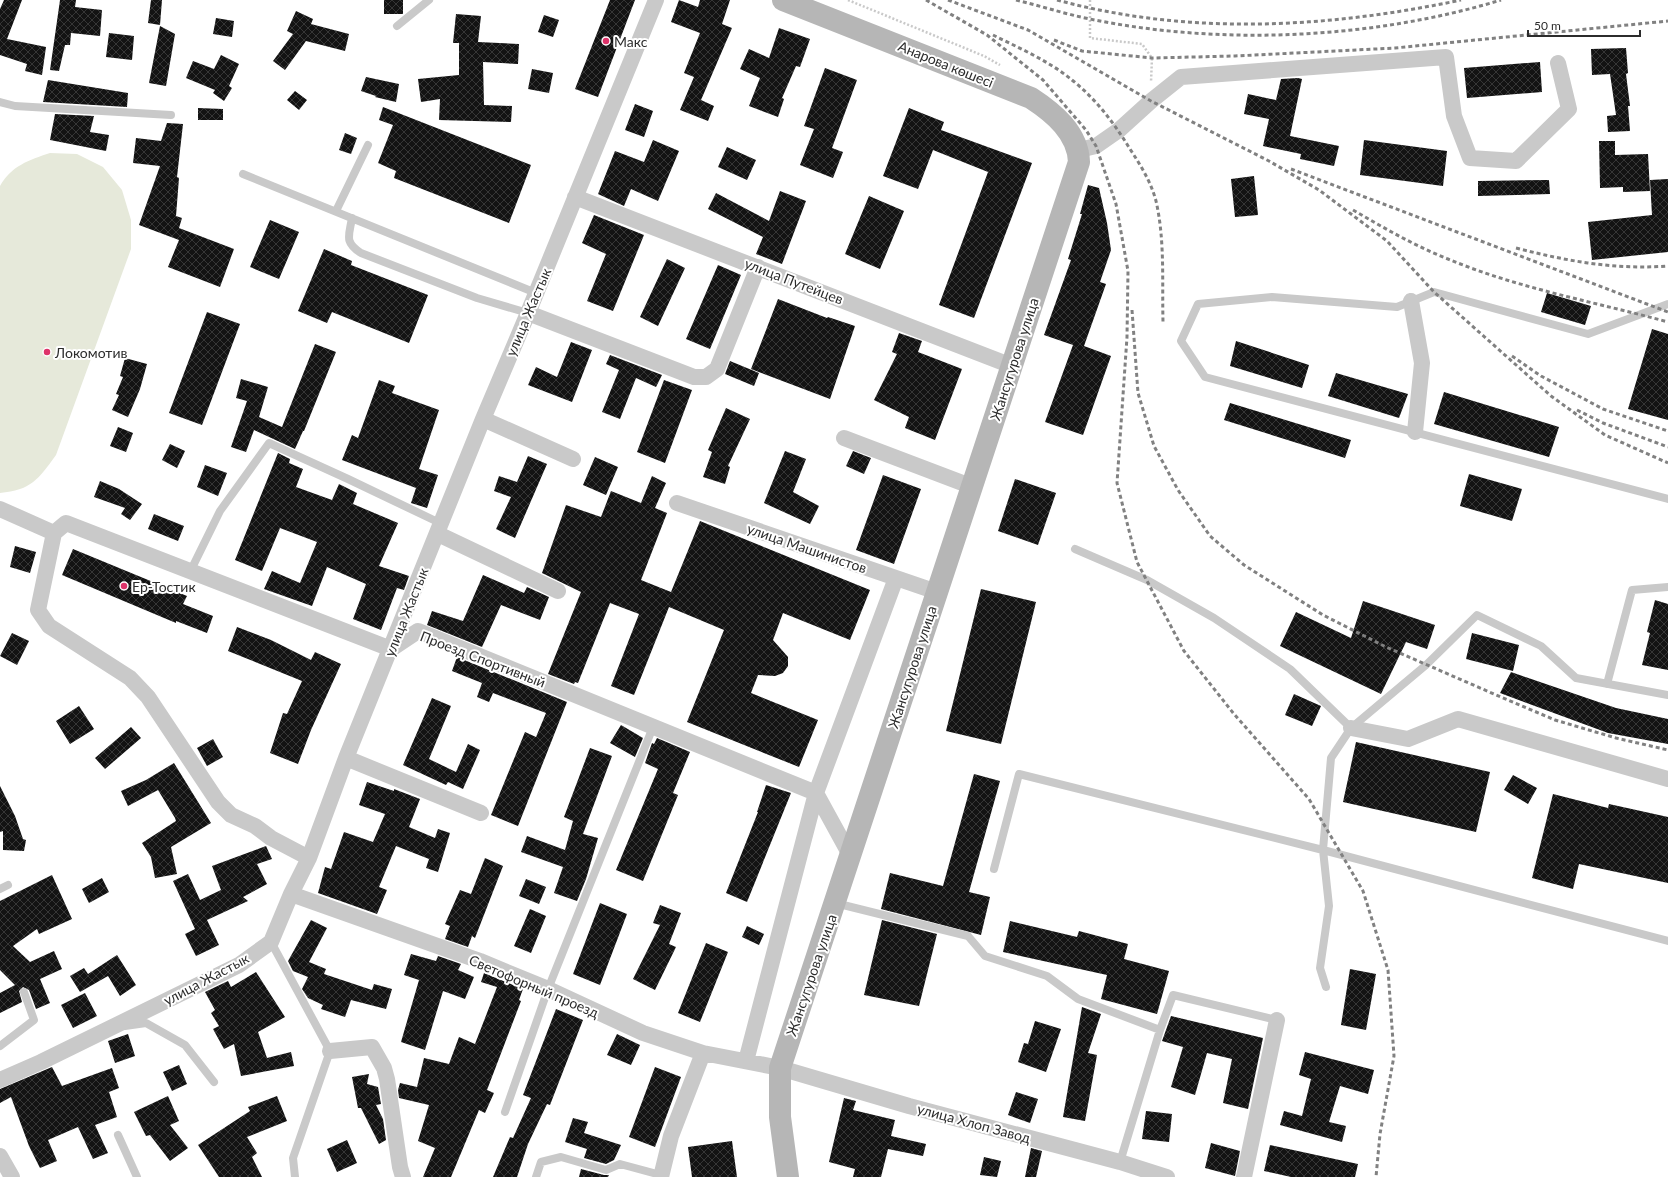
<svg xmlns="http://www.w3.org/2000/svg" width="1668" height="1177" viewBox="0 0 1668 1177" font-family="Lato,sans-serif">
<defs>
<pattern id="building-cross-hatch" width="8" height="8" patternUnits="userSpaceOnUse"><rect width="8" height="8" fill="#131313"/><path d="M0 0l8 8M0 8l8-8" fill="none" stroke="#363636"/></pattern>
</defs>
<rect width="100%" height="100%" fill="#fff"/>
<!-- green -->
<path fill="#e6e9da" d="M50,153l27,1 26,13 19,23 9,30v29l-75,206c-18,25 -25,35 -56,38v-307c11,-20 29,-26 50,-33z"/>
<!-- building -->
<path fill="url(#building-cross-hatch)" d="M4,0h18l-15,39 39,8 -4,28 -17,-4 2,-7 -27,-9v-46z
M60,0h16l-1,7 27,3 -2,26 -29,-3 -1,12h-5l-6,26 -9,-1z
M151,0h11l-2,25 -12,-2z
M384,0h19v14h-19z
M610,0h25l-37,97 -23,-8z
M679,0l19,7 2,-7h30l-8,24 10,4 -31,72 13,6 -6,15 -28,-11 14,-33 -10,-4 16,-40 -29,-11z
M296,11l17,8 -2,5 38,10 -4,17 -39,-10 -21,29 -12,-9 20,-27 -6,-3z
M456,14l25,2 -3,26 41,2 -1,20 -35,-2 1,43 28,1 -1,16 -72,-2 1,-21 -19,3 -3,-23 41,-4v-32h-6z
M544,15l15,5 -6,17 -15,-5z
M216,18l18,3 -2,16 -19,-3z
M160,26l15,8 -9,52 -17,-3z
M779,28l31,11 -10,28 -4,-1 -14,32 2,1 -6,18 -29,-11 11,-28 -20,-9 9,-20 20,9z
M109,33l25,3 -2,24 -26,-3z
M1626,48l2,25 -2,1 4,32h-2l2,25 -22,1 -1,-16 9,-1 -6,-41 -18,1 -1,-26z
M221,55l18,9 -10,22 3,2 -8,13 -11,-8 2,-3 -29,-12 7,-17 21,8z
M1540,62l2,30 -75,6 -3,-30z
M825,68l32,12 -25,68 11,4 -10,26 -33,-13 14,-36 -10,-3z
M532,69l21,4 -4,20 -21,-4z
M366,77l33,7 -3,18 -21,-5 1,-1 -15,-5z
M1298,78l4,1 -12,57 49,10 -5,20 -34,-7 1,-5 -38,-8 6,-27 -25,-5 4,-20 28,6 5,-21z
M48,80l80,13 -1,14 -84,-5z
M295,91l12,9 -8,10 -12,-10z
M635,104l18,7 -9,26 -19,-7z
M383,107l148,58 -22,58 -115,-45 2,-7 -18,-8 15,-38 -14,-5z
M198,108l25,1v11h-25z
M909,108l35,14 -3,8 91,33 -58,155 -35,-13 49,-133 -55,-22 -15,39 -35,-13z
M55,114l39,2 -4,16 19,3 -3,16 -56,-11z
M167,123l16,1 -6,53 2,1 -3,38 6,2 -3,10 55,21 -14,38 -52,-20 11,-27 -40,-15 21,-59 -27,-3 3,-25 25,3z
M345,133l12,5 -6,16 -12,-4z
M653,140l26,11 -21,50 -27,-12 -7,17 -26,-12 17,-43 29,11z
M1364,140l83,11 -4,35 -83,-11z
M1599,141h16v14l33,-1 2,37 -27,1v-5l-23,1z
M727,147l29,13 -9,20 -29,-13z
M1254,176l4,39 -23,2 -4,-38z
M1668,179v73l-76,8 -4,-38 64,-7 -2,-35z
M1549,180l1,14 -72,2v-15z
M1088,185l11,3 8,35 4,27 -11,32 6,2 -22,62 27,10 -28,79 -38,-13 28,-77 -29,-10 27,-75 -3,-1 14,-45h-2z
M780,191l26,10 -24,63 -26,-10 7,-17 -55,-28 8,-16 53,28z
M869,196l35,15 -24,58 -35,-15z
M594,215l50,20 -31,76 -26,-10 19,-47 -24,-11z
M270,220l29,12 -20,47 -29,-12z
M324,249l28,12 -1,4 77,30 -19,48 -77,-31 -5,11 -29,-12z
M667,259l18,9 -27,58 -18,-9z
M718,265l23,10 -31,74 -24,-10z
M1547,293l44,13 -6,19 -44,-13z
M778,299l49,19 1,-1 27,9 -25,73 -79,-30z
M207,312l33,12 -38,101 -33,-12z
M1652,329l16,5v86l-40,-11z
M899,333l23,8 -4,11 44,17 -27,71 -30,-12 4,-11 -35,-17 23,-46 -5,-2z
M1236,341l73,24 -7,23 -72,-22z
M571,342l21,8 -20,52 -44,-17 8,-18 21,10z
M315,344l21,8 -32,79h-1l-8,18 -41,-19 -8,22 -15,-5 16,-46 -11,-3 5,-19 27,8 -9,30 23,10z
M610,355l52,20 -6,12 -20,-9 -16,41 -18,-7 17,-42 -13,-6z
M125,358l22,6 -7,25 -12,28 -16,-7 7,-15 -3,-1 7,-17 -3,-1z
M730,361l29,12 -5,13 -29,-12z
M1336,373l72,21 -9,24 -71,-22z
M379,380l16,6 -3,7 47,17 -20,59 19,6 -11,33 -16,-5 5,-15 -74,-28 10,-25 6,3z
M664,380l28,10 -27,73 -28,-11z
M1444,392l115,35 -10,30 -115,-33z
M1230,403l121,37 -6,18 -121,-38z
M726,408l24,11 -22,47 2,1 -5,17 -22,-7 9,-25 -4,-2z
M118,427l15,6 -7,19 -16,-6z
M170,444l15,7 -8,17 -15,-8z
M785,451l21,8 -13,33 26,14 -9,18 -46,-21z
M853,451l18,7 -7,16 -18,-8z
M278,453l12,6 -1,4 14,6 -7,18 36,13 7,-16 18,9 -4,11 45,19 -19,43 30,10 -5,14 -7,-2 -16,42 -28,-11 13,-35 -39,-17 -15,39 -48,-17 8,-18 28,12 17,-41 -37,-14 -18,43 -27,-11z
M528,456l19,8 -32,74 -19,-9 15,-32 -17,-6 5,-15 18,6z
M595,457l23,10 -12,28 -23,-10z
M205,465l22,8 -9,23 -21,-9z
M1469,474l53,15 -10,32 -52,-15z
M883,475l38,14 -27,75 -38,-14z
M652,476l14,7 -11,25 12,5 -26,67 30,12 29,-71 170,69 -20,50 -67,-27 -10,27 15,17v9l-5,7 -8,3 -17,-1 -7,18 67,27 -19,47 -112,-45 37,-92 -55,-23 -35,88 -23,-9 28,-72 -29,-11 -32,80 -3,-1 -1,2 -26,-10 33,-82 -39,-19 24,-68 35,12 10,-26 30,12z
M1015,479l41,14 -18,52 -40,-14z
M100,481l19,8 23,15 -12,16 -9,-6 4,-6 -31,-11z
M154,514l30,12 -6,15 -30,-12z
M15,546l21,6 -6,21 -20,-6z
M73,549l114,47 -4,8 30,12 -6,17 -31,-12v2l-114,-48z
M483,575l41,18 3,-6 22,10 -9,23 -39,-15 -19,42 -55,-22 5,-14 31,10z
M981,589l55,13 -35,142 -55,-13z
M1655,600l13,4v66l-26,-5 8,-32 -3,-1z
M1363,601l72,24 -8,24 -21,-7 -25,52 -101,-48 16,-34 55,26z
M237,627l34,13 40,20 4,-8 26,12 -30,66 -13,34 -28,-11 13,-40 4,1 15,-33 -74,-30z
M12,633l17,8 -12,24 -17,-9z
M1472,633l47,12 -6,26 -47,-12z
M457,657l110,45 -49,124 -27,-11 34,-83 11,5 10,-24 -53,-20 -4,9 -12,-5 5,-14 -30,-12z
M1511,672l105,36 52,11v25l-60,-11 -108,-40z
M1294,694l27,12 -9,20 -27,-11z
M432,698l19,8 -22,53 27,13 12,-28 12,6 -17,39 -15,-7 -2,3 -43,-20z
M79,706l15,23 -24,15 -14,-23z
M621,725l22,13 -8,19 -25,-14z
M131,727l10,11 -36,31 -10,-11z
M657,738l33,14 -17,41 5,2 -35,86 -27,-11 42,-101 -13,-6 7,-20 2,1z
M213,739l10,18 -16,9 -10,-18z
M1356,742l134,30 -14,60 -133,-30z
M590,748l22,8 -29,78 15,4 -12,41 -9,22 -23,-8 9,-26 -42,-15 6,-16 38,14 8,-29 -9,-4z
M174,763l37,60 -40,24 6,27 -22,4 -4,-21 -9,-14 34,-22 -1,-3 -17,-28 -30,16 -7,-15 25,-11z
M974,774l26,7 -31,111 21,5 -9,38 -100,-26 9,-36 53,13z
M1513,775l24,13 -9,16 -24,-14z
M367,782l27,9v-2l26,10 -11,28 26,11 3,-9 12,4 -12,39 -12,-4 3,-9 -33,-13 -17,41 8,3 -10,24 -59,-21 7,-26 6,2 13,-37 29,10 12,-28 -26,-9z
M766,785l25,8 -44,109 -21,-9 32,-81h-1z
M0,786l15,30 8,23 3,1 -2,11 -21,-1v-19l-3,1z
M1553,794l55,14 1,-4 59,13v66l-89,-19 -6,25 -41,-11z
M266,846l6,13 -15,5 10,20 -24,13 5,4 -41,19 12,25 -23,11 -11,-22 10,-5 -22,-48 15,-7 12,26 21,-10 -9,-24z
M485,858l18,8 -28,72 -3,-2 -4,11 -23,-8 5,-13 -5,-2 15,-34 11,4z
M52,875l20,44 -33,15 -2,-5 -24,17 17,16 24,-11 8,18 -22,10 10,24 -14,6 -7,-19 -6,-3 -4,4 3,11 -22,11v-20l15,-8 -15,-15v-69z
M102,878l7,14 -20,11 -7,-14z
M526,879l20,8 -7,17 -20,-8z
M600,903l27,11 -27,71 -27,-11z
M660,905l21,8 -12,31 7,3 -21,43 -22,-11 27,-54 -7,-2z
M530,909l16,7 -15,37 -17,-7z
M311,920l16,8 -18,34 17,7 -2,5 48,16 2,-6 18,5 -6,20 -35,-9 -6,17 -24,-8 2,-4 -15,-7 -6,-9 6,-12 -15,-6 -5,-10z
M882,920l55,14 -18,72 -55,-11z
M1010,921l67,16 2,-6 49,13 -4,15 45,12 -12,43 -56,-15 6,-24 -104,-23z
M747,926l17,8 -5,11 -17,-8z
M706,943l22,9 -28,70 -22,-9z
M411,954l25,7 2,-5 23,8 -3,6 16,7 -9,22 -22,-8 -18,59 -24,-8 18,-62 -15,-5z
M117,955l19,30 -16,11 -12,-20 -28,16 -10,-16 14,-8 4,6z
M1350,969l26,5 -10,56 -25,-5z
M256,972l29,45 -27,15 9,26 24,-6 3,14 -53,10 -7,-32 -10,5 -11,-20 6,-3 -8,-13 4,-3 -10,-18 23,-11 3,6z
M484,973l39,16 -4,11 2,1 -34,89 7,3 -9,20 -6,-3 -28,67h-28l12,-29 -17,-7 11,-36 -30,-7 -1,-8 2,-7 17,4 7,-29 25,6 10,-27 16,7 22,-57 -16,-5z
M85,993l12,23 -24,12 -12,-23z
M1082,1007l19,7 -13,39 9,2 -12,66 -22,-4z
M556,1009l27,11 -33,85 -3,-1 -19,40 -11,33h-24l17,-40 3,1 18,-40 -8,-3z
M1171,1016l92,22 -15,71 -25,-6 9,-44 -25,-6 -12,42 -24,-8 12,-40 -21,-6z
M1035,1021l26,8 -15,43 -28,-10 6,-19 4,1z
M128,1034l7,22 -20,7 -7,-22z
M617,1034l23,11 -9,20 -24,-10z
M1305,1052l69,18 -6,24 -28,-8 -11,36 17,4 -4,16 -62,-17 4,-14 18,5 9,-37 -12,-4z
M179,1065l8,19 -15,7 -9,-19z
M52,1067l10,19 50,-18 7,20 -10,4 8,25 -22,8 13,28 -15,6 -15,-32 -30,13 9,21 -17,7 -11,-22 -18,-49 -11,6v-14z
M655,1067l26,10 -26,70 -26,-10z
M369,1074l-2,10 11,3 3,17 -5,1 7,14 3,21 -7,4 -18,-36h-3l-6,-31z
M1016,1092l22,7 -8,24 -22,-8z
M168,1096l11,25 -9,4 18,23 -18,13 -20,-26 -4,1 -12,-24z
M277,1096l10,25 -40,16 10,16 -5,4 10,20h-43l-21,-32 52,-34 -2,-4z
M844,1098l12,3 -3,9 42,10 -4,16 35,8 -3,12 -35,-7 -7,28h-28l2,-8 -26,-7z
M1146,1111l26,3 -3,28 -27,-3z
M573,1118l15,4 -4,11 37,12 -7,15 -8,4 -22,-6 3,-9 -22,-7z
M347,1140l10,23 -20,9 -10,-23z
M732,1141l5,36h-45l-4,-30z
M1211,1143l29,8 -5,25 -30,-8z
M1270,1145l88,19 -3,13h-64l-27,-6z
M1031,1148l11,3 -6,26h-11z
M984,1157l17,4 -4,16 -17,-2z
M581,1169l23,6h5l-1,2h-29z"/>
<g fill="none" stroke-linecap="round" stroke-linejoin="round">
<!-- path -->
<path stroke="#c9c9c9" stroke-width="2.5" stroke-dasharray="2 2" stroke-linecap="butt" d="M848,0l136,56 16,9
M1090,0v38l52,6 10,14 -1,24"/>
<!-- lane -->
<path stroke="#c9c9c9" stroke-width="8" d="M397,26l32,-26
M0,102l15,4 156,9
M243,174l293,119
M336,211l32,-66
M352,218c-3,18 -8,24 9,35l116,45 51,15
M1668,304l-80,30 -154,-42 -37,15 -125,-10 -74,7 -17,37 24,36 463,122
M1075,549l72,31 67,38 76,51 61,59
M190,572l30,-61 49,-68 79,36 94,45
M1607,684l25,-94 36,-3
M994,869l25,-95 304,76 345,91
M0,889l8,-4
M835,903l133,33 17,20 62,20 31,23 82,31
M271,942l59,109 -37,107 2,19
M1326,987l-6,-19 9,-62 -6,-56 8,-92 20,-30 75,-63 51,-50 64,31 35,32 92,17
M125,1026l21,-3 39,22 29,37
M0,1046l34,-26 -10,-28
M505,1112l43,-123 105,-262
M118,1135l19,42
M1120,1162l40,-132 13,-35 104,25
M536,1177l5,-15 20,-5 45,13 14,-6 41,11"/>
<!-- street -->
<path stroke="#c9c9c9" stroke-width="16" d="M1079,150l17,-4 23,-16 32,-29 30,-24 265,-20 8,59 16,42 46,3 53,-52 -11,-46
M575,197l437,169
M1411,301l11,62 -7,69
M528,313l166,64h12l11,-8 41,-102
M483,419l90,40
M844,438l129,49
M677,503l260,89
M0,509l54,24 12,-10 325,126 27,-18 398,162 34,62
M54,533l-16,77 11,16 81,52 18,19 70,105 13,13 24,11 16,12 38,20
M438,534l120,57
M1351,728l57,11 50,-20 210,60
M346,758l135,55
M291,894l189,67 68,28 95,44 60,20 77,15 129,38 211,56 47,15
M330,1051l42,-4 12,21 3,11 13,88 3,10
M746,1061l70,-268 80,-215
M0,1080l41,-18 198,-97 32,-23 20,-48 18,-36 37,-100 137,-339 45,-106 128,-313
M0,1156l12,21
M661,1177l10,-41 32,-83
M1244,1177l33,-157"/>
<!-- secondary -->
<path stroke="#b6b6b6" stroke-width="22" d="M783,0l248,98c23,15 47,35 48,64l-299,906v49l8,60"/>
<!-- rail -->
<path stroke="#818181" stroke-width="3" stroke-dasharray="4 3" stroke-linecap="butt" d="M926,0l61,35 56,45 43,50 10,16 20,58 12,67 -1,66 -10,146 20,79 47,89 50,63 75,85 54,92 25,79 6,86 -14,78 -4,43
M948,0l80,30 123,71 118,60 50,29 68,51 47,51 117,104 54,39 63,28
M1016,0c25,6 49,14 74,19 131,27 283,20 411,-19
M1057,0c132,36 271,28 404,0
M993,35c26,13 56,26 79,45 24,19 42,43 58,69 11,17 21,33 26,52 9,39 6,81 7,121
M1054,40l28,11 70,7 83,-2 160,-8 273,-27
M1291,169l377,143
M1353,210c31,18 62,36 95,49 69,29 147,43 220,63
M1516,248c51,13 98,22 152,18
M1132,310l6,83 16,53 24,44 32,46 34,29 79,50 63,32 108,47 61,26 61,18 52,12
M1512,356l29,20 62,33 65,22
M1577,410l26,13 65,24"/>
</g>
<!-- markers -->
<g fill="#de336a" stroke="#fff" stroke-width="1.5">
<circle cx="606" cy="41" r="4"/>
<circle cx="47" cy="352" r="4"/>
<circle cx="124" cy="586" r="4"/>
</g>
<g text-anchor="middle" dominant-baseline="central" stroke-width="4" stroke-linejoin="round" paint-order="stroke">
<!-- poi labels -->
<g font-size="14" fill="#2c2c2c" stroke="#fff" text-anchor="start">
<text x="614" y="41">Макс</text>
<text x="55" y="352">Локомотив</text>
<text x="132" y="586">Ер-Тостик</text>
</g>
<!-- street labels -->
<g font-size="14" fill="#2c2c2c" stroke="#fff">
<text transform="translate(946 64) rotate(22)">Анарова көшесі</text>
<text transform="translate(794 281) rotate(21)">улица Путейцев</text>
<text transform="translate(528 312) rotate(-67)">улица Жастык</text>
<text transform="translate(1014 359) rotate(-72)">Жансугурова улица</text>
<text transform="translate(807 548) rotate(19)">улица Машинистов</text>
<text transform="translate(406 612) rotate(-68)">улица Жастык</text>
<text transform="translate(483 659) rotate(21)">Проезд Спортивный</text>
<text transform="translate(912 667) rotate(-72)">Жансугурова улица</text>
<text transform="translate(811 975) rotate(-71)">Жансугурова улица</text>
<text transform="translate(206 979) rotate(-28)">улица Жастык</text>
<text transform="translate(534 986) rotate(23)">Светофорный проезд</text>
<text transform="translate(974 1123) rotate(15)">улица Хлоп Завод</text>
</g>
</g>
<!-- scale -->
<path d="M1528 30v6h112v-6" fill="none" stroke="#2c2c2c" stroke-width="2"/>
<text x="1534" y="30" font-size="12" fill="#2c2c2c" stroke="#ffffff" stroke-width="3" paint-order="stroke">50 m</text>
</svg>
